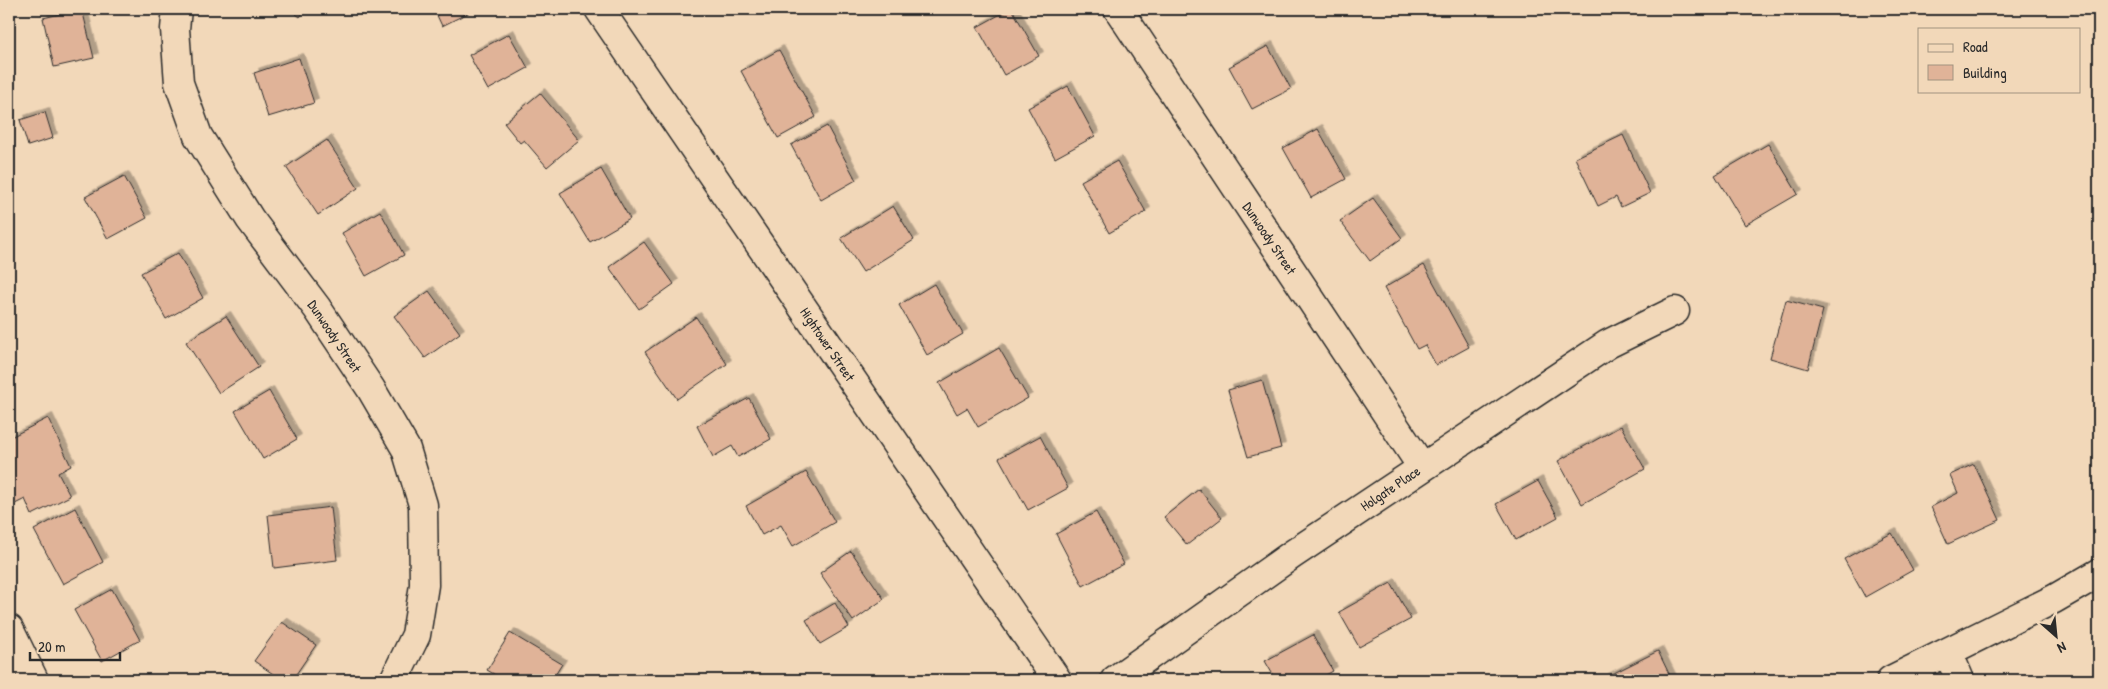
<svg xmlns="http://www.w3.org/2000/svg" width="2108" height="689" viewBox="0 0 2108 689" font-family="'Patrick Hand',sans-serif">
<defs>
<filter id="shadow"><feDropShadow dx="4.5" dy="-4.5" stdDeviation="0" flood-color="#0004"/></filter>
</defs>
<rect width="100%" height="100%" fill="#f2d8b9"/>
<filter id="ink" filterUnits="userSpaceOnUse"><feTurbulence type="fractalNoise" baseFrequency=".02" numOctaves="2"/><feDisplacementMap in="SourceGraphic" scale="10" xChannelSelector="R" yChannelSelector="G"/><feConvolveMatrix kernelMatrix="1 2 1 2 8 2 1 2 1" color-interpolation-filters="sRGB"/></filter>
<g filter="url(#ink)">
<!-- building -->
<path fill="#e0b398" stroke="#2b2b2b" filter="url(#shadow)" d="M82,9l12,49 -40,9 -11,-49z
M289,9h17l-6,8z
M434,9h42l-34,17z
M1010,9h2l27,47 -35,19 -27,-48z
M509,34l19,34 -40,22 -19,-35z
M1268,46l23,43 -39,20 -23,-42z
M779,50l37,67 -38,21 -37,-67z
M299,58l15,45 -46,14 -14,-44z
M1068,86l27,50 -40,22 -27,-50z
M540,93l39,47 -32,27 -23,-27 -4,3 -16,-20z
M45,112l8,26 -25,8 -8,-26z
M827,126l29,54 -35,20 -30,-55z
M1318,129l28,50 -35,19 -28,-50z
M1623,135l27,58 -29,14 -5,-10 -18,9 -23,-48z
M327,140l31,48 -40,27 -32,-48z
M1768,144l30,50 -53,31 -30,-50z
M1117,161l29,51 -37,21 -28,-52z
M601,169l29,50 -40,23 -30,-49z
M124,176l23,42 -39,21 -23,-42z
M1373,198l29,40 -32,23 -30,-40z
M893,206l21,34 -51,32 -22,-34z
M380,211l24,44 -38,21 -24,-43z
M644,242l30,42 -35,25 -30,-42z
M178,253l25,45 -37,21 -25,-46z
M1424,265l45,82 -33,18 -11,-20 -8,4 -33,-61z
M934,284l29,50 -36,21 -28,-50z
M429,291l31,42 -35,25 -31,-42z
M1786,300l37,10 -15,59 -38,-11z
M226,316l33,51 -40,26 -33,-51z
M696,317l31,47 -50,35 -32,-47z
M999,348l29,50 -50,29 -11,-19 -10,6 -18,-31z
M1262,380l19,68 -33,9 -20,-67z
M269,391l28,48 -34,20 -28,-48z
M749,398l22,41 -33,18 -6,-11 -19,11 -16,-31z
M48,418l23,48 -13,7 12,23 -38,19 -7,-16 -14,7 -2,-5v-24l2,-2 -2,-5v-32z
M1621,426l24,43 -63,35 -24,-43z
M1040,436l28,52 -40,22 -29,-52z
M1974,464l26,56 -52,24 -17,-37 27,-14 -8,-18z
M806,472l29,50 -42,24 -12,-21 -19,10 -16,-29z
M1538,481l20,36 -42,23 -20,-36z
M1199,489l23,29 -35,27 -23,-28z
M331,507l6,53 -63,8 -6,-53z
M75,508l28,54 -40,22 -29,-54z
M1096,512l28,52 -41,22 -27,-52z
M1892,533l21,37 -48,27 -21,-38z
M851,551l33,48 -31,22 -33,-48z
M1391,583l20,36 -52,28 -20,-35z
M112,589l28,51 -38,21 -28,-51z
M835,603l14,24 -29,17 -14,-24z
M282,622l34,23 -24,35h-10l-28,-19z
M510,633l52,31 -10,16h-48l-17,-10z
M1313,635l20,36 -16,9h-41l-11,-19z
M1658,651l14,29h-67l-1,-2z"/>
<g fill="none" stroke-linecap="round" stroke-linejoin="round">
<defs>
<path id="street" d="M177,9l-2,20 4,54 19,53 52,83 67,89 54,81 35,60 17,56 1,80 -8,50 -22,45
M599,9l458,671
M1118,9l304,458
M9,629l25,51
M1948,652l12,28
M1115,680l178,-126 315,-210 67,-33
M1891,680l163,-81 45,-26"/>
</defs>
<!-- street casing -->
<use href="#street" stroke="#2b2b2b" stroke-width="31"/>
<!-- street -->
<use href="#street" stroke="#f2d8b9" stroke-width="28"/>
</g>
</g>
<g text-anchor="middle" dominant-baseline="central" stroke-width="4.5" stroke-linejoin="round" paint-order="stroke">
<!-- street labels -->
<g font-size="14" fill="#2b2b2b" stroke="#f2d8b9">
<text transform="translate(1270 238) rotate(56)">Dunwoody Street</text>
<text transform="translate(335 336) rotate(56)">Dunwoody Street</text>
<text transform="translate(828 344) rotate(56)">Hightower Street</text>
<text transform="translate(1390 488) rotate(-34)">Holgate Place</text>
</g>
</g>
<!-- margin -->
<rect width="2108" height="689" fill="none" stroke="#f2d8b9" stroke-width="30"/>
<rect x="15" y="15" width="2078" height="659" fill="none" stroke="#2b2b2b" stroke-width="2" filter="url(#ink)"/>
<!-- legend -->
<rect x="1918" y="28" width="162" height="65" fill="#f2d8b9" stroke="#a29380"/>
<rect x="1928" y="44" width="25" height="8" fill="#f2d8b9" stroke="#a29380"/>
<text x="1963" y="52" font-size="15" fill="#2b2b2b">Road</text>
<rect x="1928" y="65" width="25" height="15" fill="#e0b398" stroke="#a29380"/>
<text x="1963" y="78" font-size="15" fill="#2b2b2b">Building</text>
<!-- north arrow -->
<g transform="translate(2056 636) rotate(153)" stroke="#f2d8b9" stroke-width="4" paint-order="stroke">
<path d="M0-4L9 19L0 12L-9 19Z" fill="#2b2b2b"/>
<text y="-8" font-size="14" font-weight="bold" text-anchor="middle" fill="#2b2b2b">N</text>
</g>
<!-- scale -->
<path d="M30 652v8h90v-8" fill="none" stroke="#2b2b2b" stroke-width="2.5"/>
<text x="38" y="652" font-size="15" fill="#2b2b2b" stroke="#f2d8b9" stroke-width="4" paint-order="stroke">20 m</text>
</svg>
